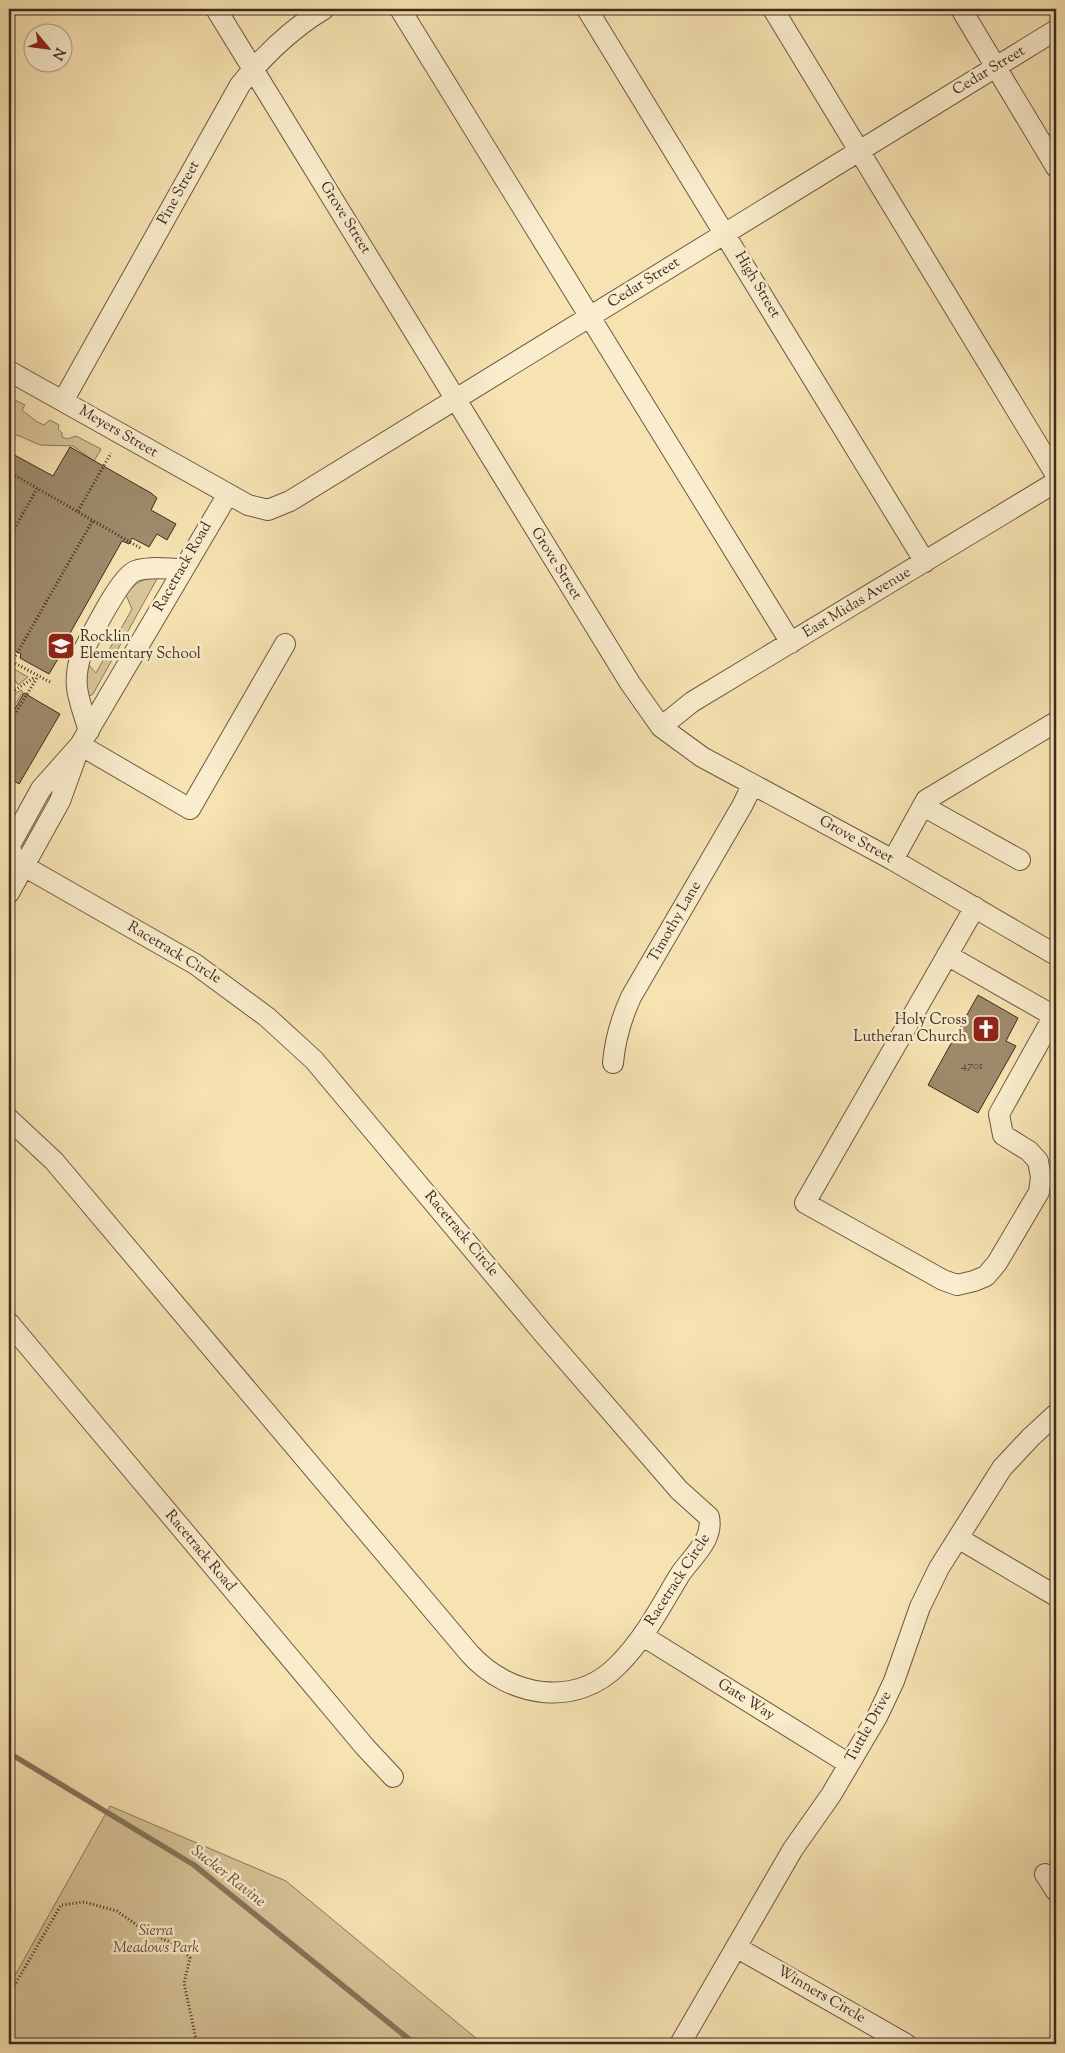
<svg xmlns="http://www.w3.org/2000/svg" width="1065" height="2053" viewBox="0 0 1065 2053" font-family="'Sorts Mill Goudy',serif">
<rect width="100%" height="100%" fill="#f7e3b2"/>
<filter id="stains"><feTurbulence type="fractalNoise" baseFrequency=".004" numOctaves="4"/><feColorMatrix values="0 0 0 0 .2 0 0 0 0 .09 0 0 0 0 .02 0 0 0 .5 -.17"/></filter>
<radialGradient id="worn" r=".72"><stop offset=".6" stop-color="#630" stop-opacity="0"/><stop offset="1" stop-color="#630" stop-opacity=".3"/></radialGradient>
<!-- green -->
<path fill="#d7c499" stroke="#8a785c" d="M11,398l14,7 -3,5 15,12 7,3 6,-5 9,5 -1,4 4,4v4l5,2 9,-3 25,13 -7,12 -21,-15 -33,-1 -23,-10 -8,5v-39z
M158,577l-65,117 -5,3 -2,-5 1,-29 9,10 36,-64 -6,-14c9,-13 17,-16 32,-18z
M9,666l19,11 -10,8 -9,-15z
M21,690l2,2 -12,19 -2,-1v-13z
M110,1806l176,75 197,163h-474v-58z"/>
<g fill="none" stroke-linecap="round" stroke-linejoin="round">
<!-- stream -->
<path stroke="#87745a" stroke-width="5.5" d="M9,1753l185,112 221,179"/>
</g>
<!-- building -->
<path fill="#9e8b6c" stroke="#3d2b20" d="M70,447l81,46 6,5 -6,12 25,14 -9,16 -10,-6 -8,13 -17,-9 -3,6 -7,-3 -62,110 2,1 -13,22 -29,-16 1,-4 -12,-7v-195l44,24z
M24,693l36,21 -41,70 -10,-6v-59z
M978,995l40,23 -12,23 10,5 -38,67 -50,-28z"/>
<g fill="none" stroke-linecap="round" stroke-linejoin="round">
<defs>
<path id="minor" d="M216,9l414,674 31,44 41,30 191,103 163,95
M400,9l391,634
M587,9l338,553
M773,9l283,466
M961,9l95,158
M9,371l239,134 20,5 22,-9 766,-471
M63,401l177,-316c24,-30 51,-56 84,-76
M661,727l31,-25 364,-220
M89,731c-9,-30 -18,-45 -8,-76 10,-18 38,-77 54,-84 14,-5 33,-2 47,-2
M80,745l110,64 95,-165
M923,806l97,54
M9,845l6,16 180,103 72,53 47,43 228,272 137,158 30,27c5,24 -18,40 -30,59 -18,30 -35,63 -60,88 -43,45 -110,33 -149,-10l-416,-493 -45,-42
M9,847l32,-58 39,-44 148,-251
M893,860l33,-60 130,-78
M9,893l51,-92 17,-47
M975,907l-170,296 138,77 14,5 17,-4 12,-5 11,-13 42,-71 2,-15 -3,-16 -9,-10 -26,-16 -4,-21 57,-102
M947,955l107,61
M613,1063c2,-24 8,-44 18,-66l111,-191 10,-20
M9,1323l356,424 28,30
M958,1538l98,58
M643,1636l206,128
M1045,1874l11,17
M736,1947l170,97
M680,2044l113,-195 38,-54 46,-78 17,-36 26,-74 19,-39 63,-100 29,-31 25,-23"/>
</defs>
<!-- minor casing -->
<use href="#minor" stroke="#6c5944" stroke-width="22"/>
<!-- path -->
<path stroke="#3d2b20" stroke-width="3" stroke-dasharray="1 2.5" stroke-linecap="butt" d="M9,472l133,77
M78,511l33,-58
M9,538l29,-51
M9,660l41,22
M12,662l81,-142
M9,694l26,-17
M9,713l5,3 24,-40
M9,724l5,-8
M9,1995l52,-90 23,-3 33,9 25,18 40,19 8,10 -6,25 13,61"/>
<!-- minor -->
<use href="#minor" stroke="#faedcd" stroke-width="20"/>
</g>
<!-- icons -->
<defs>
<symbol id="school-square" viewBox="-11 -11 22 22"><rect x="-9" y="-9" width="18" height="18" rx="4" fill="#8f2418" stroke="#faedcd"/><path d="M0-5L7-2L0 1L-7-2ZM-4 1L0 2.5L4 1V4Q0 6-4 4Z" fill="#fff"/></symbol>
<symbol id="church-square" viewBox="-11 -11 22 22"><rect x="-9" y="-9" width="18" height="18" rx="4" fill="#8f2418" stroke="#faedcd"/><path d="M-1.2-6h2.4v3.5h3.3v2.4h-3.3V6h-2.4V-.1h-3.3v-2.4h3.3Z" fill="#fff"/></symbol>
</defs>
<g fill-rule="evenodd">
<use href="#school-square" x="45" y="630" width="32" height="32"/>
<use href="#church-square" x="970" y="1013" width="32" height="32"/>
</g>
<g text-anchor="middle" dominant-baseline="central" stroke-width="5" stroke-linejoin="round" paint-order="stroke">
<!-- number labels -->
<g font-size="12" fill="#554333">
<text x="972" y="1066">4701</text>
</g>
<!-- street labels -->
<g font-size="15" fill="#3d2b20" stroke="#faedcd">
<text transform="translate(989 71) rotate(-31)">Cedar Street</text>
<text transform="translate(179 193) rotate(-61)">Pine Street</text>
<text transform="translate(345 218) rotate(58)">Grove Street</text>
<text transform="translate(644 283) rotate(-32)">Cedar Street</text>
<text transform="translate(757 285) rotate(59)">High Street</text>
<text transform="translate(118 432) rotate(30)">Meyers Street</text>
<text transform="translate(556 564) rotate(58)">Grove Street</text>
<text transform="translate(183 567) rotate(-60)">Racetrack Road</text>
<text transform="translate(857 603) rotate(-31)">East Midas Avenue</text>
<text transform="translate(856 840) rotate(29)">Grove Street</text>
<text transform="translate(675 922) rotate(-60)">Timothy Lane</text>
<text transform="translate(174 953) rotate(31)">Racetrack Circle</text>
<text transform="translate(461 1234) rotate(50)">Racetrack Circle</text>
<text transform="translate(200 1551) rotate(50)">Racetrack Road</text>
<text transform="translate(678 1580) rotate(-57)">Racetrack Circle</text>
<text transform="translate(746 1700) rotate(32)">Gate Way</text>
<text transform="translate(869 1727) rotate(-61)">Tuttle Drive</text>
<text transform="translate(821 1995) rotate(30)">Winners Circle</text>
</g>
<!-- poi labels -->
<g font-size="15" fill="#3d2b20" stroke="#faedcd" text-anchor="start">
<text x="80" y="637">Rocklin<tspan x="80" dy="17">Elementary School</tspan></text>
<text x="967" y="1020" text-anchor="end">Holy Cross<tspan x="967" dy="17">Lutheran Church</tspan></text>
</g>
<!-- park labels -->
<g font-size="15" font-style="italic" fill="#5c4a38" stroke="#faedcd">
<text x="156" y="1931">Sierra<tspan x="156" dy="17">Meadows Park</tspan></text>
</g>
<!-- water labels -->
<g font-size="16" font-style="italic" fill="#624f3d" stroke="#faedcd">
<text transform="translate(228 1877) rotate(38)">Sucker Ravine</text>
</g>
</g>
<!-- margin -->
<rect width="1065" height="2053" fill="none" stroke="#f7e3b2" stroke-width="30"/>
<rect x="10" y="10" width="1045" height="2033" fill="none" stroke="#3d2b20" stroke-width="2.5"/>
<rect x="15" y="15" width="1035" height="2023" fill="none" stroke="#3d2b20"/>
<!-- north arrow -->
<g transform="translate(48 48) rotate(119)"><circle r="24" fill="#faedcd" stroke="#ae9f88"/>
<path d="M0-4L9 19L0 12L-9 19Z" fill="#8f2418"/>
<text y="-8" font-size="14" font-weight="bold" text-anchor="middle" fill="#3d2b20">N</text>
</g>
<rect width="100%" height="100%" filter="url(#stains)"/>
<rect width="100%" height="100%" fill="url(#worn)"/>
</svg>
